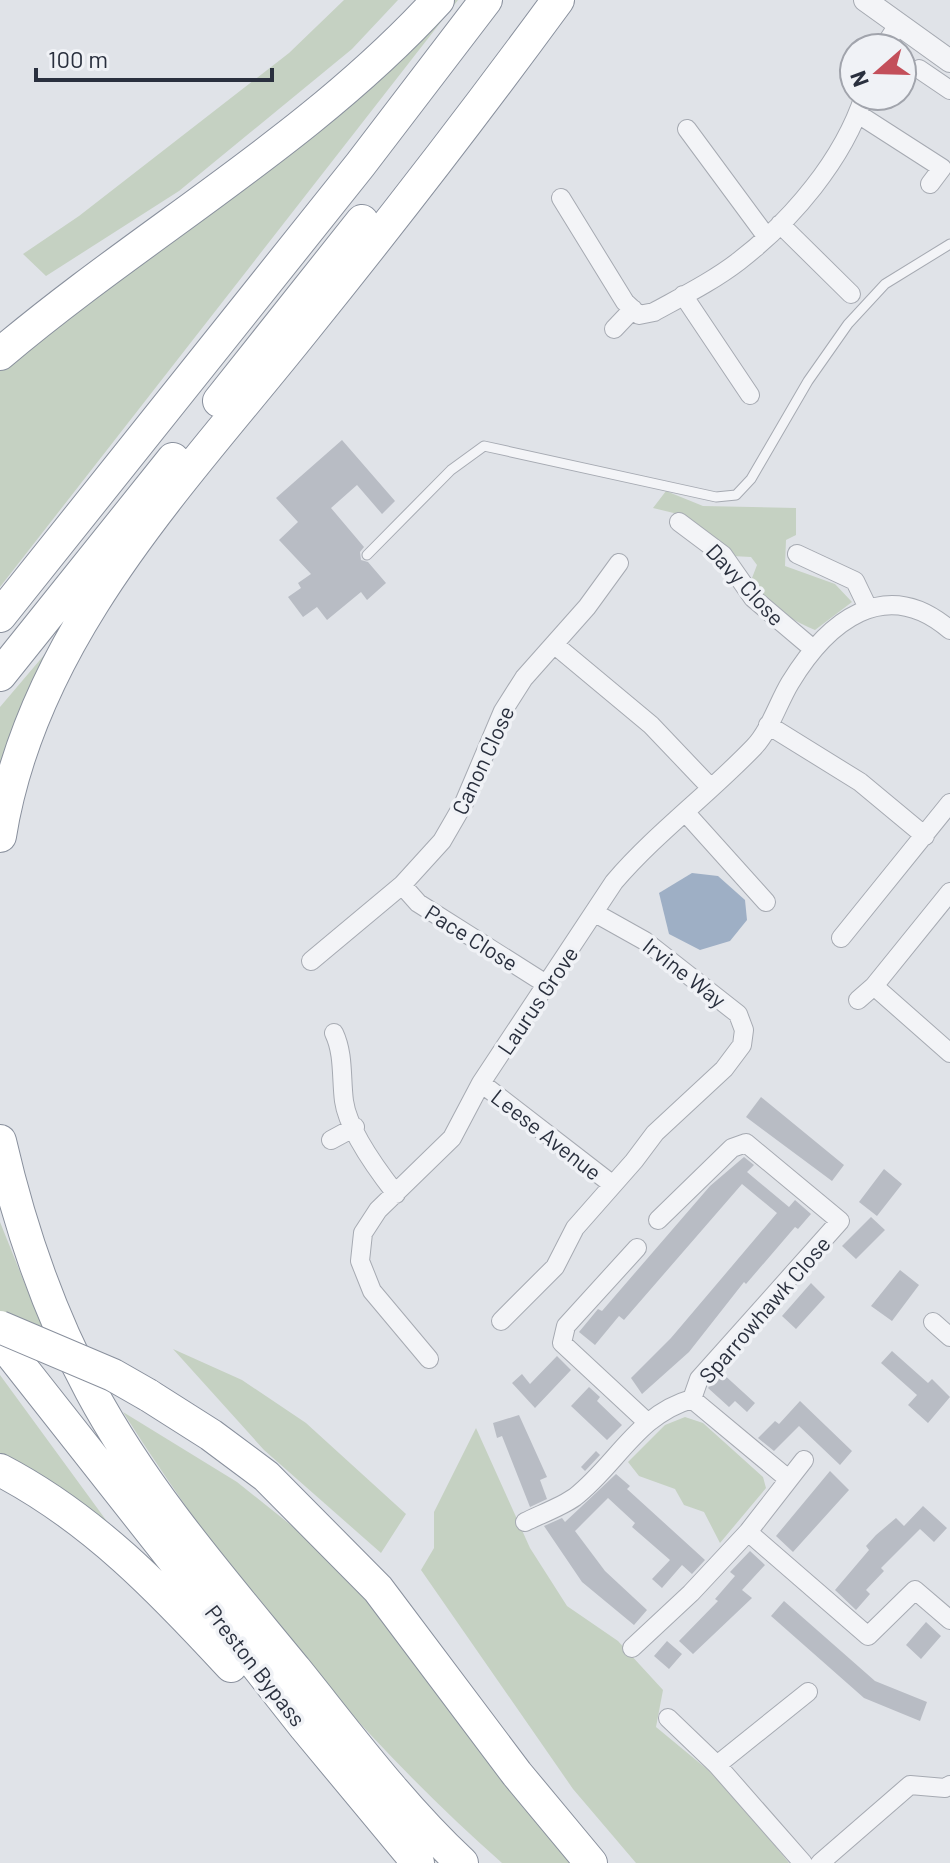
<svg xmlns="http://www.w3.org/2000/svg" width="950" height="1863" viewBox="0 0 950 1863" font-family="Barlow,sans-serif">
<rect width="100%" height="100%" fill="#e0e3e8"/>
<!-- green -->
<path fill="#c5d1c2" d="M344,0h54l-46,49 -173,142 -133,85 -23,-22 56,-38 210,-163z
M452,0h6l-458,587v-226z
M666,491l37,15 93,2v27l-10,5 -1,26 50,18 17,18 -37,28c-24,-10 -54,-26 -63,-52l5,-13 -6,-8 -19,-1 -50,-41 -29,-7z
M45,654l-45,112v-59z
M0,1222l45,112 -45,-15z
M173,1349l69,31 64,43 100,91 -25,39 -117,-103z
M0,1375l114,156 -114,-73z
M123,1412l114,70 70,56 64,62 202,263h-71c-148,-131 -273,-284 -379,-451z
M685,1417l18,6 60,54 3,11 -46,55 -16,-31 -20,-7 -9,-16 -36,-13 -11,-14 37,-37z
M476,1428l54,120 37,58 51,35 45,49 -7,37 69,57 64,79h-153l-63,-74 -152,-219 13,-22v-36z"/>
<!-- water -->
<path fill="#9eafc5" d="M692,873l26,3 27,24 2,20 -17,21 -30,9 -31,-16 -10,-41z"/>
<!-- building -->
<path fill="#b8bcc4" d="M342,440l53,61 -13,13 -25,-29 -26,23 33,39 -4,5 1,8 7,2 18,21 -19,17 -6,-8 -34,28 -10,-13 -14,10 -15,-20 13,-9 -3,-5 13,-9 -32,-34 19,-18 -22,-24z
M761,1097l83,68 -12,16 -86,-64z
M744,1157l10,8 -7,7 42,35 6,-7 16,14 -13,15 -3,-2 -49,57 -2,-2 -55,70 -47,42 -11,-16 40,-40 106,-125 -35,-29 -118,136 -5,-4 -24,29 -16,-13 19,-23 4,2 108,-125z
M884,1169l18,15 -25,32 -18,-14z
M871,1217l14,13 -29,29 -14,-13z
M900,1270l19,15 -27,36 -21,-15z
M811,1283l14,14 -29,32 -14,-13z
M892,1351l36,32 4,-4 18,18 -22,26 -20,-18 9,-10 -36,-32z
M557,1356l14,14 -36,38 -23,-25 10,-9 8,10z
M721,1372l34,31 -8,9 -12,-11 -6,6 -21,-19z
M589,1387l11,10 -3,4 25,24 -15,15 -36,-34z
M800,1401l52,50 -12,14 -41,-39 -25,25 -16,-13 17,-17 4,3z
M519,1415l28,62 -7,3 7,19 -17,8 -28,-71 -5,2 -4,-15z
M596,1451l4,4 -15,16 -4,-4z
M830,1471l19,19 -56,62 -17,-16z
M616,1474l14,12 -3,3 78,71 -13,14 -10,-9 -20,23 -10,-9 18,-19 -38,-33 3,-4 -27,-25 -33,33 30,40 42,39 -13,15 -52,-43 -38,-56 18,-8 3,4z
M923,1506l24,22 -13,14 -14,-13 -39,39 3,3 -18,19 4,4 -14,16 -21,-20 34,-40 -3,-4 10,-11 20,-17 8,8z
M750,1551l15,14 -23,25 10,8 -59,56 -14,-13 39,-40 -3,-2 20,-23 -5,-4z
M784,1601l91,80 52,21 -7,19 -56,-23 -93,-82z
M926,1622l15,14 -20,23 -15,-14z
M667,1641l15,13 -13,15 -15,-13z"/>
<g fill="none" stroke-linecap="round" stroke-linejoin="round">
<defs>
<path id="service" d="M367,555l84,-85 33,-24 232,51 20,-2 15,-16 57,-98 40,-57 37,-40 65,-40"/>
<path id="minor" d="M883,48l15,-23
M919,69l31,21
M858,114l84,54 -12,16
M687,129l79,107
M561,198l64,104 14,13 15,-3c29,-16 59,-31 85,-51 53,-41 104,-101 125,-165
M780,224l71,70
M683,295l67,100
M614,329l19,-20
M679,522l44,33 30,43 59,50
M797,554l58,27 13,27
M555,645l96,80 60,63
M768,725l92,57 65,54
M686,813l80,89
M402,885l16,18 128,81
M841,938l109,-135
M311,961l91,-76 40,-44 22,-38 39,-92 21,-33 63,-71 32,-44
M874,986l76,67
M858,1000l16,-14 76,-94
M334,1033c10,21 7,45 10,68 4,29 34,70 52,93
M481,1083l132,102
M331,1140l24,-13
M658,1220l74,-72 14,-5 94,78 -141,158 -7,20
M637,1248l-71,78 -4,17 85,79
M501,1321l54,-54 20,-39 59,-67 21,-28 69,-64 18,-24 2,-15 -6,-16 -93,-73 -50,-28
M933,1322l17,15
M429,1359l-57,-68 -12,-30 3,-28 15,-23 74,-72 29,-55 133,-201c42,-49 95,-88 140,-135 16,-17 24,-44 36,-64 37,-61 95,-109 160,-53
M525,1522c16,-8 36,-15 50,-25 42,-33 63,-83 117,-98l95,79
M748,1532l120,104 47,-46 35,30
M632,1648l59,-55 57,-61 56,-72
M668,1718l49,47 86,98
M717,1765l91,-73
M820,1863l90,-78 35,3 5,-3"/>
<path id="tertiary" d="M865,0l85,61"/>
<path id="motorway" d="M0,354c143,-121 310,-214 438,-354
M219,401l143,-180
M0,616l360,-451 126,-165
M0,675l173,-216
M0,836c32,-201 182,-353 304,-506 87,-108 172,-218 254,-330
M0,1141c20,87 49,172 91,250 54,101 133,191 205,279 53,66 104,135 166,193
M0,1340l305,387 113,136
M148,1395l63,40 55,41 112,113 139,185 74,89
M0,1470c92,48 161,120 231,196"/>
</defs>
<!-- service casing -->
<use href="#service" stroke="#a6aab2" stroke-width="11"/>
<!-- minor casing -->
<use href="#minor" stroke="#a6aab2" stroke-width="20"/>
<!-- tertiary casing -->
<use href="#tertiary" stroke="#a6aab2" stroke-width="24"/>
<!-- motorway casing -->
<use href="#motorway" stroke="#89909d" stroke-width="34"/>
<!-- service -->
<use href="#service" stroke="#f3f4f7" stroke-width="9"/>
<!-- minor -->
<use href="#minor" stroke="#f3f4f7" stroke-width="18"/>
<!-- tertiary -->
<use href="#tertiary" stroke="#f3f4f7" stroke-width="22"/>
<!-- motorway -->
<use href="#motorway" stroke="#fff" stroke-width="32"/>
<defs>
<path id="motorway-bridge" d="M0,1327l113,48 35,20"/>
</defs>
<!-- motorway-bridge casing -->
<use href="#motorway-bridge" stroke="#89909d" stroke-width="34" stroke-linecap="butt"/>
<!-- motorway-bridge -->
<use href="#motorway-bridge" stroke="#fff" stroke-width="32"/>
</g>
<g text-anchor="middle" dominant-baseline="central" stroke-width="7" stroke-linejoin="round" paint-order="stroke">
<!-- street labels -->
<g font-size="22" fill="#2a303e" stroke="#f0f2f6">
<text transform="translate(746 584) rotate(47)">Davy Close</text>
<text transform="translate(482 760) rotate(-65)">Canon Close</text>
<text transform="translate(472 937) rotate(32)">Pace Close</text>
<text transform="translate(685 972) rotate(38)">Irvine Way</text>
<text transform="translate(537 1000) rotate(-56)">Laurus Grove</text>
<text transform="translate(547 1134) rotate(38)">Leese Avenue</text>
<text transform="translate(764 1309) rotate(-49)">Sparrowhawk Close</text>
<text transform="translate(256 1665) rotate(52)">Preston Bypass</text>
</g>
</g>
<!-- north arrow -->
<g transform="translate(878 72) rotate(250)"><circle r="38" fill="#f0f2f6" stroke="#a1a4ac" stroke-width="2"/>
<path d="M0-6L14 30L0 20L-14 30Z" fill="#c34f5a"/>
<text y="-12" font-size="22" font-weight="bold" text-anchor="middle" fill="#2a303e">N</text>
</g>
<!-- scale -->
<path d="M36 68v12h236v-12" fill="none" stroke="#2a303e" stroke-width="4"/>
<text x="48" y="68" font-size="24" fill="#2a303e" stroke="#f0f2f6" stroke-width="6" paint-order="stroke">100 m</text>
</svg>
